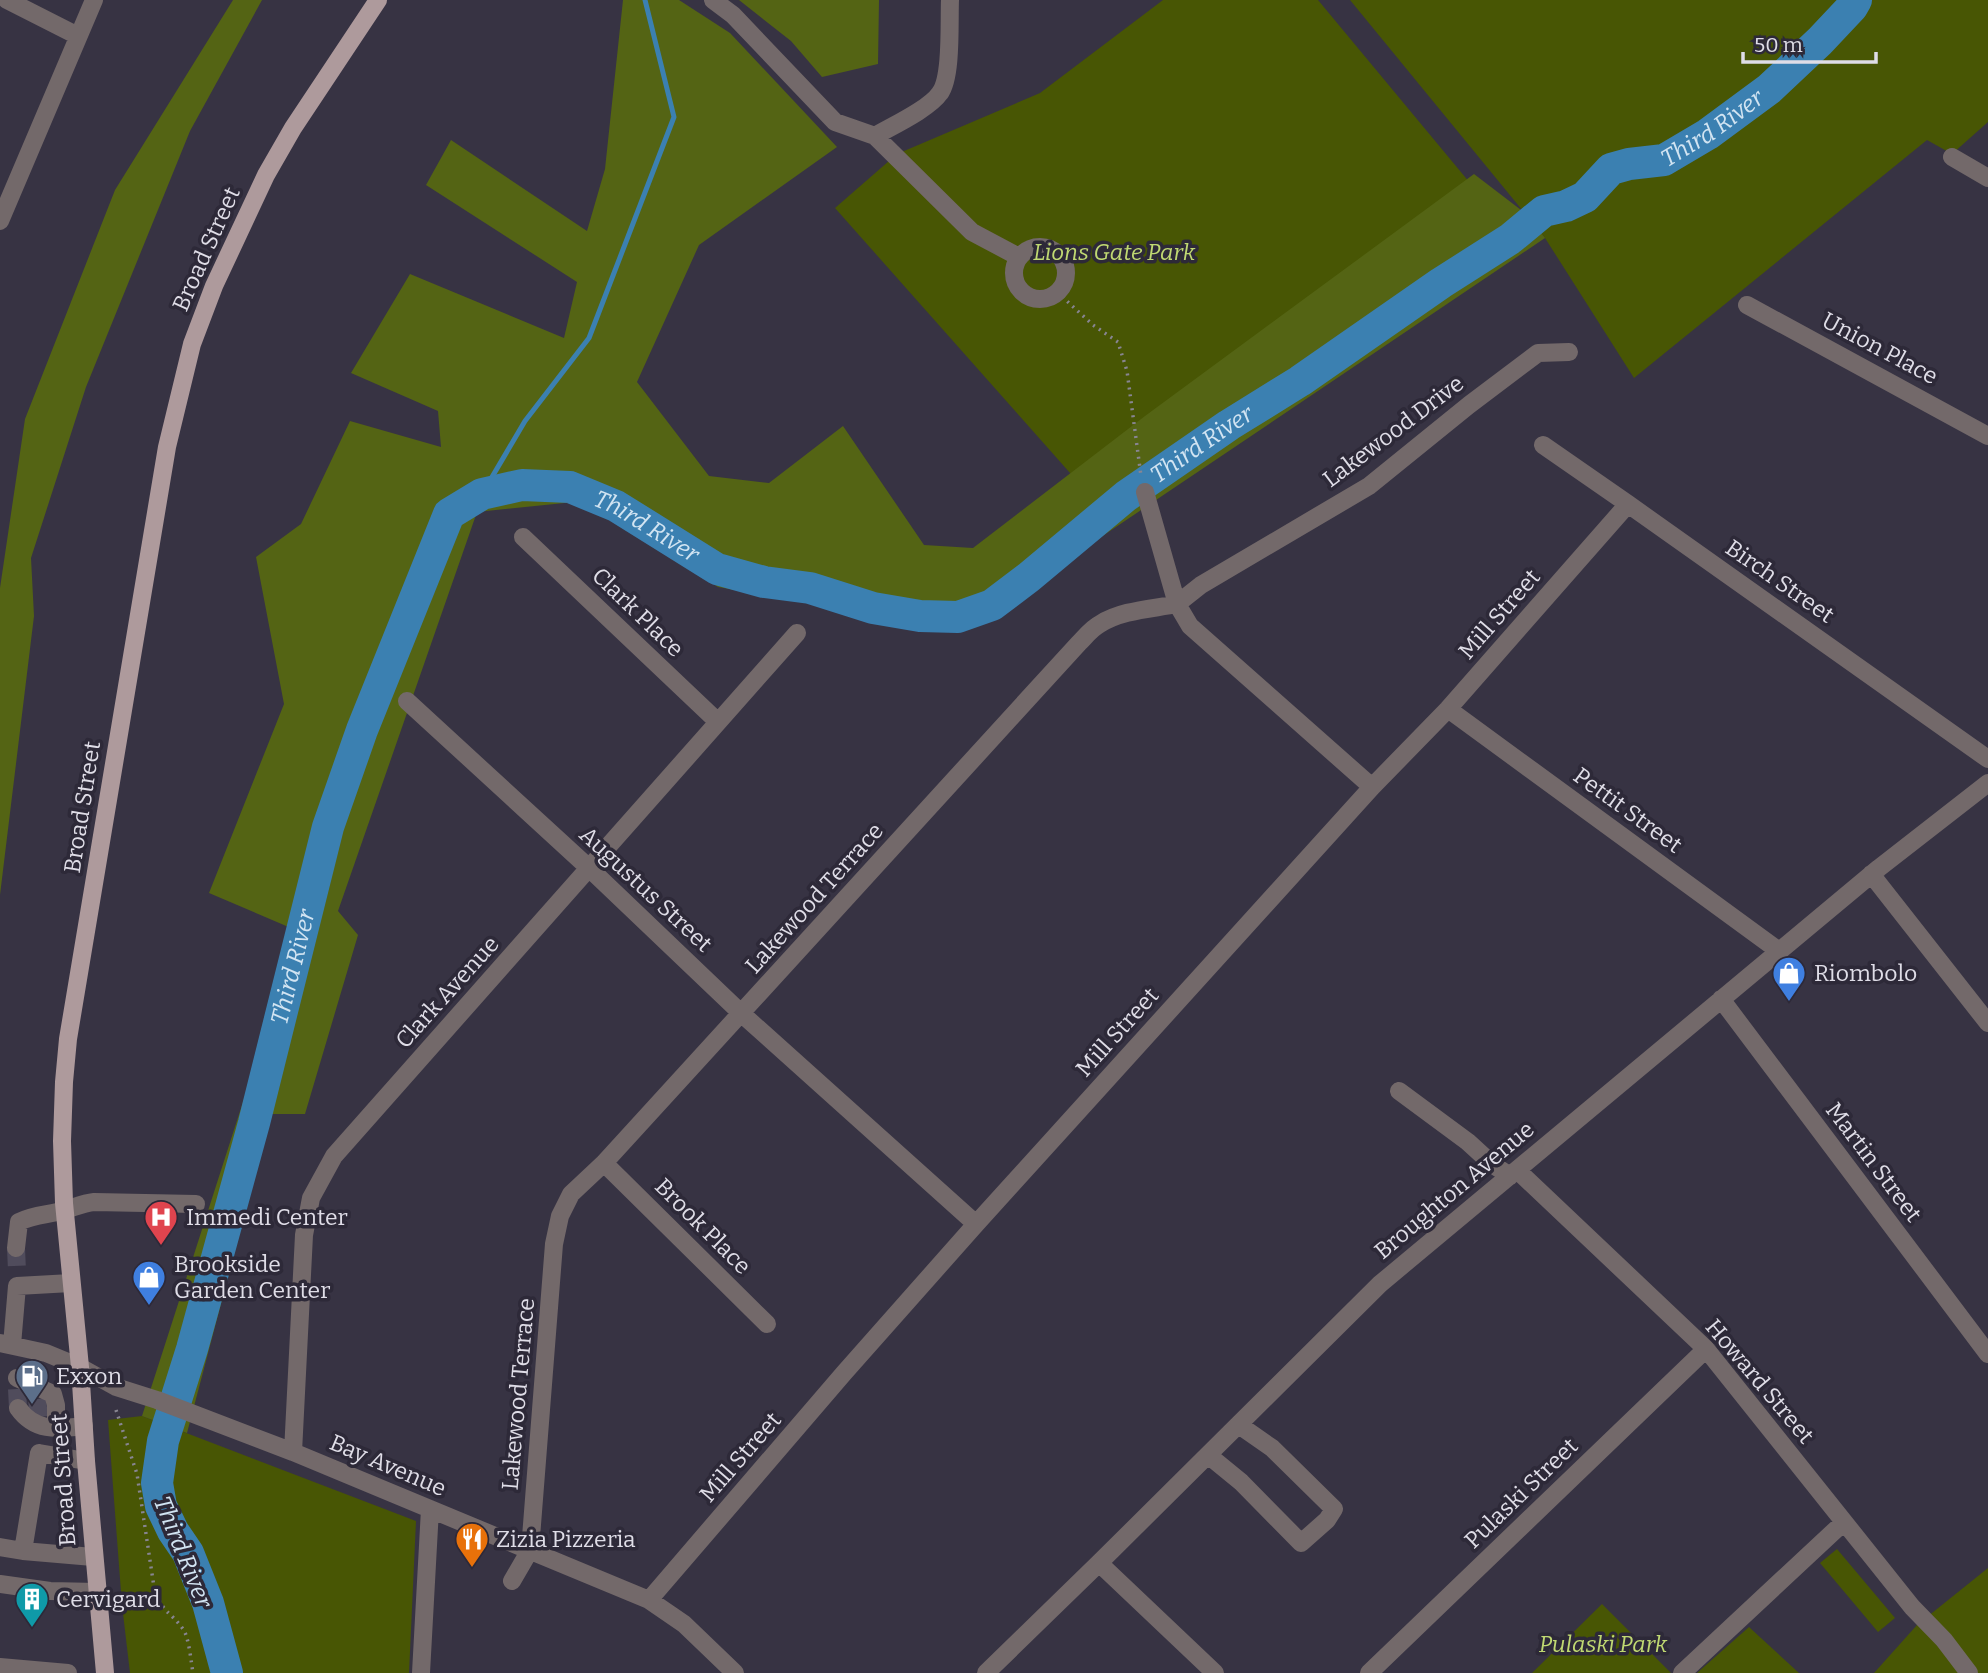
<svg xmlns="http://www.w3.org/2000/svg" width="1988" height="1673" viewBox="0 0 1988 1673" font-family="Bitter,serif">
<rect width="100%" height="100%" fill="#373343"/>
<!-- green -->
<path fill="#485604" d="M1163,0h155l162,195 -394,296 -251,-283 62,-54 143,-61z
M1350,0h638v122l-36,32 -25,-14 -293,238 -89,-140z
M142,1416l274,105 -7,152h-279l-8,-68 -14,-185z
M1837,1549l58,69 -17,14 -58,-69z
M1988,1568v105h-114l43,-48z
M1602,1604l69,69h-139z
M1749,1627l50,46h-102z"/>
<!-- forest -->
<path fill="#546414" d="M233,0h29l-72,131 -104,256 -55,171 3,58 -34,279v-307l25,-169 90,-229z
M623,0h56l51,33 107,114 -138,98 -62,137 72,94 60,7 74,-57 81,119 49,3 172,-132 329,-242 51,39 20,25 -582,392 -245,-43 -134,-86 -107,11 -139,399 20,24 -53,179h-34l-84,319 -45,-17 156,-485 -89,-38 75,-189 -28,-147 45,-33 49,-103 91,26 -3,-36 -87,-38 59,-99 154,64 13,-56 -151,-97 25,-45 136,91 18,-62z
M739,0h140l-1,64 -56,13 -31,-36z"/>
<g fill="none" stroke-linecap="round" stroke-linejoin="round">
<!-- stream -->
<path stroke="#3b80b1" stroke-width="5" d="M482,494l43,-73 64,-83 85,-221 -29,-117"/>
<!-- river -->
<path stroke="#3b80b1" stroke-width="32" id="s1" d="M227,1673l-19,-70 -20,-50 -15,-22 -12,-25 -4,-23 6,-42 29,-92 62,-226 74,-296 34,-97 87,-216 33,-20 40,-9 48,2 46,19 101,63 47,13 46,6 63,20 47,8 38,1 34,-12 37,-28 97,-81 103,-71 71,-44 141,-98 69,-44 34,-28 22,-5 19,-9 26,-28 18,-5 35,-4 44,-26 61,-45 51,-48 32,-34 4,-7"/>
<!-- minor-tunnel -->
<path stroke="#504c5c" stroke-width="18" stroke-dasharray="18 9" stroke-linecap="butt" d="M16,1248l1,23
M17,1389l1,19
M37,1399l2,18"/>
<!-- path -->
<path stroke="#888592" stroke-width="3.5" stroke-dasharray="2 5" stroke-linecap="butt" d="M1057,292l36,33 25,17 9,29 14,105
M116,1410l21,64 17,113c7,25 16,24 29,42 6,8 8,33 10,44"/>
<!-- minor -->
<path stroke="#73696a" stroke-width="18" d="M7,0l71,36
M713,0l20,15 102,107 40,14 97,96 47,25
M875,136c17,-10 54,-27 65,-43 12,-16 9,-71 10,-93
M1952,157l36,21
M0,221l94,-221
M1014 273a26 26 0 1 1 52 0a26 26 0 1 1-52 0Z
M1747,305l241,131
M1543,445l85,59 360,255
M1145,492l32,112 24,-19 168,-99 100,-81 69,-52 31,-1
M523,537l195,185
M407,701l182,167 153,146 234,210
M1448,709l331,242
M1871,874l117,149
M1721,999l267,355
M1399,1091l69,51 24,22 18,12
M604,1163l163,161
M1517,1170l189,179 206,258 32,33 25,33
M16,1248l3,-26c15,-8 31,-7 46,-12 10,-3 19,-7 29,-8l102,2
M0,1343l46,10 34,14 36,20 41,13 136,52 356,148 35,24 51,49
M12,1345l5,-59 54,-3
M17,1378l36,16 3,11v23
M18,1408c17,24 39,21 66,18
M293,1452l11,-217 7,-37 23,-42 463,-523
M1208,1455l33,27 60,61 26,-23 7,-11 -62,-61 -33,-23
M0,1547l23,4 16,-98 47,8
M23,1551l70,6
M1099,1563l116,110
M512,1581l18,-31 24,-306 6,-28 11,-22 33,-31 475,-520c6,-6 13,-15 21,-19 22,-14 52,-15 77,-20l13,22 182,161
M0,1584l50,7 47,1
M649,1600l195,-227 132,-149 396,-437 76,-78 180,-205
M0,1667l68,6
M421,1673l9,-164
M986,1673l113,-110 281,-279 499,-416 109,-85
M1369,1673l337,-324
M1682,1673l162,-151"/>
<!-- major -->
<path stroke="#ae9a9c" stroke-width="18" d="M105,1673l-19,-212 -6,-94 -16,-164 -2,-62 2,-59 4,-43 99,-592 25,-103 22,-58 52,-111 27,-47 85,-128"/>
</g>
<!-- icons -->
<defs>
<symbol id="shop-pin" viewBox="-11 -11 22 30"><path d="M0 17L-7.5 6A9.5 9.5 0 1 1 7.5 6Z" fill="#3f7fe0" stroke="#2d2938"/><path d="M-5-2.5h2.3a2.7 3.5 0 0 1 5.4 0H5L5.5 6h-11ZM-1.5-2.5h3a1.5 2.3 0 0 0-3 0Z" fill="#fff"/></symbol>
<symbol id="hospital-pin" viewBox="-11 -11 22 30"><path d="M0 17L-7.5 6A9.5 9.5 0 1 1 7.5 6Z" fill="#e0444e" stroke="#2d2938"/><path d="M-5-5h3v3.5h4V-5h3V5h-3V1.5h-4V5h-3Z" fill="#fff"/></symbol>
<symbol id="fuel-pin" viewBox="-11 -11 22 30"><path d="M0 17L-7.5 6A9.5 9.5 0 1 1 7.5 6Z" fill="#5c6f8a" stroke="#2d2938"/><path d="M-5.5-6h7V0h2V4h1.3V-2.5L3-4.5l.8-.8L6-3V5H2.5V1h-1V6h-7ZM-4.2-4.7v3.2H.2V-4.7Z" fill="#fff"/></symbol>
<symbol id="restaurant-pin" viewBox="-11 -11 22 30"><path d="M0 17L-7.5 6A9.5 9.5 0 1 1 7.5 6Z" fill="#e8710a" stroke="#2d2938"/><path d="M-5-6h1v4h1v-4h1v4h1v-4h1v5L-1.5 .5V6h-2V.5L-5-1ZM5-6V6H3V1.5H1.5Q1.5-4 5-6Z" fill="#fff"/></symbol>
<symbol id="building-pin" viewBox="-11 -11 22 30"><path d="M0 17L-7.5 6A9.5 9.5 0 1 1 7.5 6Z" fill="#0f9aa8" stroke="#2d2938"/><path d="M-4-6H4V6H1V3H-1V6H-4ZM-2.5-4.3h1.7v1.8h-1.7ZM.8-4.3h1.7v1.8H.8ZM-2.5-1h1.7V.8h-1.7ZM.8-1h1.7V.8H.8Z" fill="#fff"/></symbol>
</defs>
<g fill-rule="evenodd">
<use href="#shop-pin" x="1770" y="954" width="38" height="52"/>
<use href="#hospital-pin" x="142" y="1198" width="38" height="52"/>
<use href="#shop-pin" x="130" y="1258" width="38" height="52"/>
<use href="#fuel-pin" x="13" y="1357" width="38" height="52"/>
<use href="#restaurant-pin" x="453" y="1520" width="38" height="52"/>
<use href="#building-pin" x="13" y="1580" width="38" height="52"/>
</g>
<g text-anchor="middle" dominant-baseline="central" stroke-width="7" stroke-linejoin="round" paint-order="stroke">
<!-- street labels -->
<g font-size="23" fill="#dfdde7" stroke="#2d2938">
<text transform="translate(206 249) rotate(-66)">Broad Street</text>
<text transform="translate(1880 348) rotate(28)">Union Place</text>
<text transform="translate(1393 431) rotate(-37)">Lakewood Drive</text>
<text transform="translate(1780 581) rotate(35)">Birch Street</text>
<text transform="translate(638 612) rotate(44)">Clark Place</text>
<text transform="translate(1499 614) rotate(-49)">Mill Street</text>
<text transform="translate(82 807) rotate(-81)">Broad Street</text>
<text transform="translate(1628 810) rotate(36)">Pettit Street</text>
<text transform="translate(646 889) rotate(43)">Augustus Street</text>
<text transform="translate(814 898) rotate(-48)">Lakewood Terrace</text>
<text transform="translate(447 992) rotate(-48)">Clark Avenue</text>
<text transform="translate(1117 1032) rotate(-48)">Mill Street</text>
<text transform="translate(1874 1162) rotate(53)">Martin Street</text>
<text transform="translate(1454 1190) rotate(-40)">Broughton Avenue</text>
<text transform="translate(703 1226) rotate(45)">Brook Place</text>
<text transform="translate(1760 1381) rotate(50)">Howard Street</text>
<text transform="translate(518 1394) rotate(-85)">Lakewood Terrace</text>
<text transform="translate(740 1457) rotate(-49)">Mill Street</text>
<text transform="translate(388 1465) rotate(23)">Bay Avenue</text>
<text transform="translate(63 1480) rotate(-94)">Broad Street</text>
<text transform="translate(1521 1493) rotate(-44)">Pulaski Street</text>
</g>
<!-- park labels -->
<g font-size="23" font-style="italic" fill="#c0d972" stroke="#2d2938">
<text x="1114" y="252">Lions Gate Park</text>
<text x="1603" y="1644">Pulaski Park</text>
</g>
<!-- poi labels -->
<g font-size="23" fill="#dfdde7" stroke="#2d2938" text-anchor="start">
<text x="1814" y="973">Riombolo</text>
<text x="186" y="1217">Immedi Center</text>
<text x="174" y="1264">Brookside<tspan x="174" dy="26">Garden Center</tspan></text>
<text x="56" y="1376">Exxon</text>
<text x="496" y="1539">Zizia Pizzeria</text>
<text x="56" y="1599">Cervigard</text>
</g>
<!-- water labels -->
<g font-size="24" font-style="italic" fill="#d2e4f2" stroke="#2d2938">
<text stroke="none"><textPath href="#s1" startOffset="2670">Third River</textPath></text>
<text stroke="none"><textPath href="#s1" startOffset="2062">Third River</textPath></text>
<text stroke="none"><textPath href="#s1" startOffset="1432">Third River</textPath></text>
<text stroke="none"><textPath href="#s1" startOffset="738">Third River</textPath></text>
<text transform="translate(183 1552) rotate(68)">Third River</text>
</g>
</g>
<!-- scale -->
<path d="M1743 52v10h133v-10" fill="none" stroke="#dfdde7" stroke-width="3.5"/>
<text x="1754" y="52" font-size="21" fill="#dfdde7" stroke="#2d2938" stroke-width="5" paint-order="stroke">50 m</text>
</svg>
